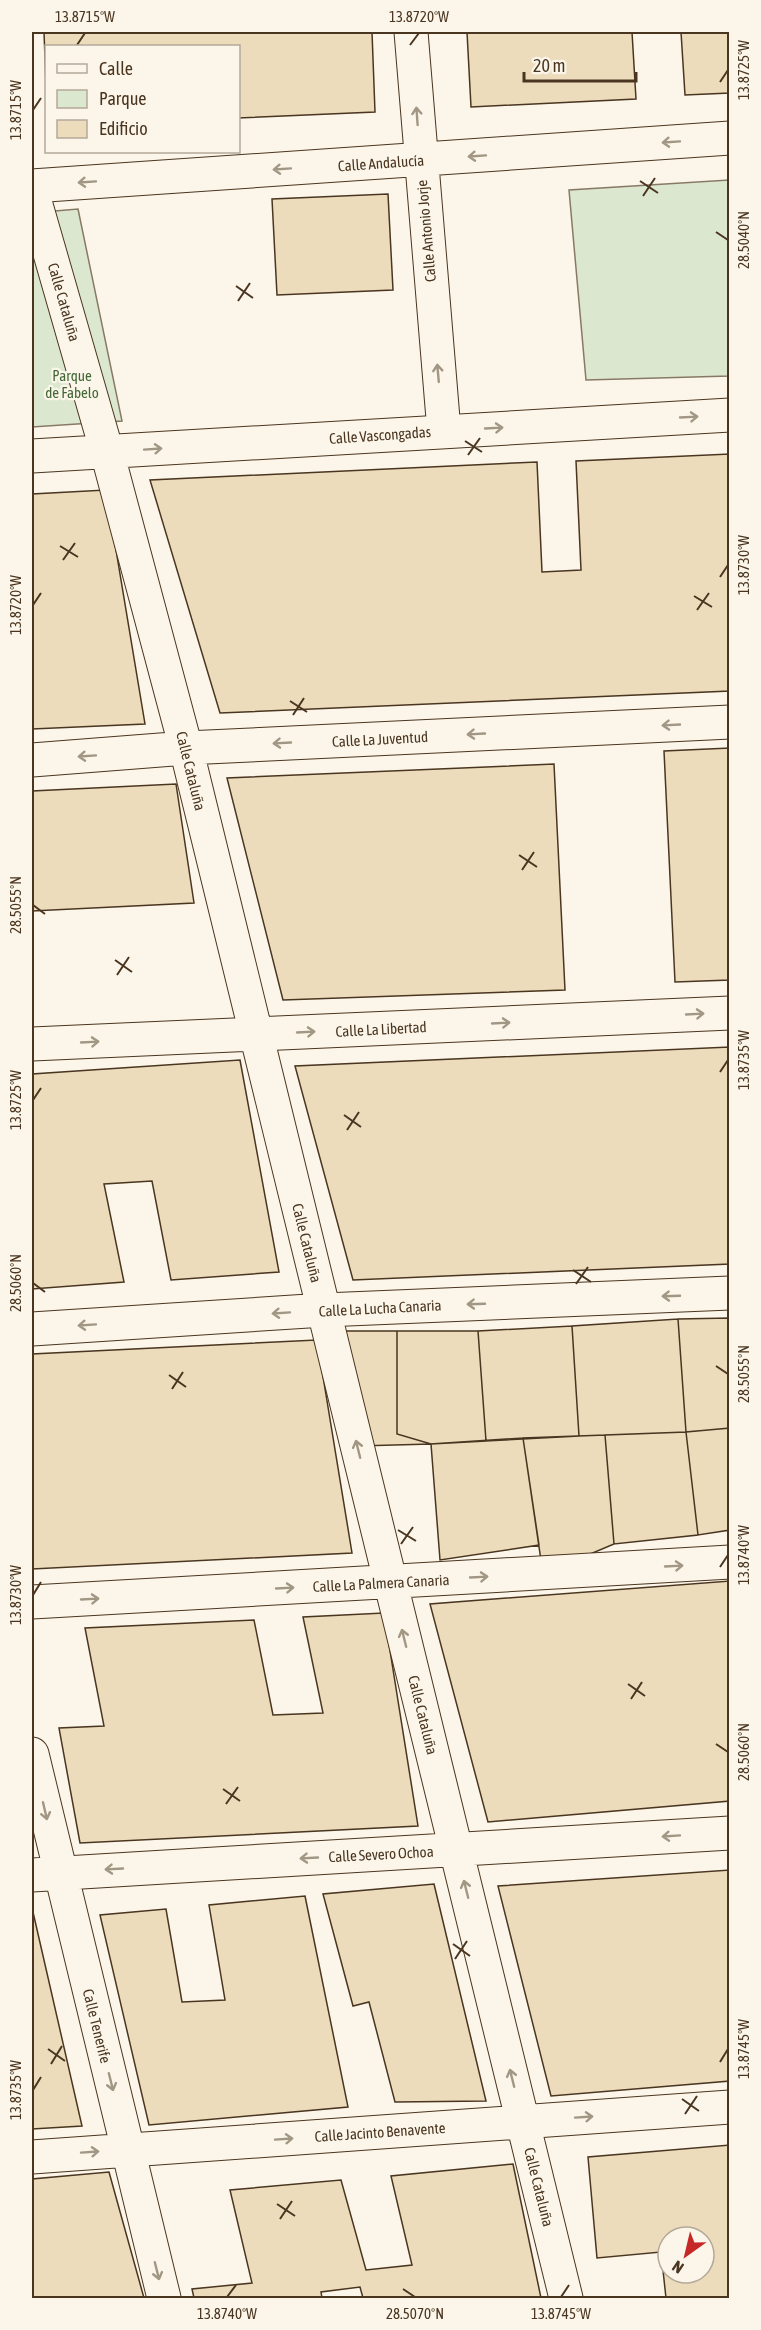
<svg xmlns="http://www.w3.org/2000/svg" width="761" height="2330" viewBox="0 0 761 2330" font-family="'Asap Condensed',sans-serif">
<rect width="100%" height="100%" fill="#fbf6e9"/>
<!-- green -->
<path fill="#dce7d0" stroke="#887966" stroke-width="1.5" d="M729,180v196l-143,4 -17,-190z
M78,209l44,212 -90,6v-214z"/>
<!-- building -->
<path fill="#ecdcbc" stroke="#4a3520" stroke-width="1.5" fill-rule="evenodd" d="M44,32h328l3,80 -137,6v-72h-192v39z
M467,32h165l4,67 -165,8z
M681,32h49v61l-45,2z
M388,194l5,96 -116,5 -5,-96z
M730,454v237l-510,22 -70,-233 387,-18 5,110 39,-2 -5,-109z
M106,490l39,234 -113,5v-235z
M730,748v232l-55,2 -11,-231z
M554,764l11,226 -282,10 -56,-222z
M176,784l18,119 -162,8v-120z
M730,1047v217l-377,16 -58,-214z
M240,1060l39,212 -108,8 -19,-99 -48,3 20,98 -92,7v-215z
M730,1318v110l-44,4 -8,-113z
M678,1319l8,113 -107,4 -7,-110z
M572,1326l7,110 -93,5 -8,-110z
M338,1331h59v103l34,10 -73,2z
M397,1331h81l8,110 -55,3 -34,-10z
M317,1340l35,213 -320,16v-215z
M730,1428v102l-32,5 -12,-103z
M686,1432l12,103 -84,9 -9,-109z
M605,1435l9,109 -71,30 -20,-136z
M523,1438l16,107 -99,15 -9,-116z
M730,1581v220l-242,21 -58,-218z
M384,1613l34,213 -338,17 -21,-115 45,-2 -19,-98 169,-8 19,95 50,-2 -20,-96z
M730,1870v211l-179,15 -53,-210z
M434,1884l52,217 -91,1 -26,-100 -16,4 -30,-112z
M305,1896l43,211 -199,18 -49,-210 66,-6 16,93 43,-2 -16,-95z
M32,1912h1l49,214 -50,3z
M730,2145v153h-64l-5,-46 -64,6 -9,-101zM668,2237h36v36h-36z
M513,2164l28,134h-178l-3,-11 -39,5 1,6h-128l-2,-9 60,-6 -22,-93 111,-10 25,90 46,-5 -21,-89z
M109,2172l35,126h-112v-119z"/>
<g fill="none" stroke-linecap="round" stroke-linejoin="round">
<defs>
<path id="minor" d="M411,32l33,399
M32,186l698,-48
M32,191l75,261 79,296 380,1550
M32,456l698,-41
M32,760l154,-12 544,-26
M32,1044l698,-31
M32,1329l292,-19 406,-17
M32,1602l698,-40
M32,1754l132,544
M32,1875l698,-42
M32,2157l698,-50"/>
</defs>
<!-- minor casing -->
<use href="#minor" stroke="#4a3520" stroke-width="35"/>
<!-- minor -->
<use href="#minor" stroke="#fbf6e9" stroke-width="33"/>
</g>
<!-- one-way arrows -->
<defs><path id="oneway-shaft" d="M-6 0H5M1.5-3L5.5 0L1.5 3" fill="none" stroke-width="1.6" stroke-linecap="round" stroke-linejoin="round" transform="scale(1.5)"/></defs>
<g stroke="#a29684">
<use href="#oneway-shaft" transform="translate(417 116) rotate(-94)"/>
<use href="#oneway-shaft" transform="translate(671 142) rotate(176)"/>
<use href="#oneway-shaft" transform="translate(477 156) rotate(176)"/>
<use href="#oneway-shaft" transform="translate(282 169) rotate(176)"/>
<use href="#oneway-shaft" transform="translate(87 182) rotate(176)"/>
<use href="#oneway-shaft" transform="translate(438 373) rotate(-95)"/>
<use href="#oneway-shaft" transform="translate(689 417) rotate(-3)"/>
<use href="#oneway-shaft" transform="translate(494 428) rotate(-3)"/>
<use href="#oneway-shaft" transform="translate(153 449) rotate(-4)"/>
<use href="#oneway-shaft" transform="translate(671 725) rotate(177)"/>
<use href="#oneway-shaft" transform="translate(476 734) rotate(177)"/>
<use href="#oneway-shaft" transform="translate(282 743) rotate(177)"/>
<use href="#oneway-shaft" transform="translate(87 756) rotate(176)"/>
<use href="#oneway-shaft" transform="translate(695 1014) rotate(-3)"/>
<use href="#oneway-shaft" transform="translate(501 1023) rotate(-3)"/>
<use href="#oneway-shaft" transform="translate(306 1032) rotate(-3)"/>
<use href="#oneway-shaft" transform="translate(90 1042) rotate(-3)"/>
<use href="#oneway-shaft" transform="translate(671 1296) rotate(178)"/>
<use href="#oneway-shaft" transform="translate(476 1304) rotate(178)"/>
<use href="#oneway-shaft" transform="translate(281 1313) rotate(176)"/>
<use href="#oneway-shaft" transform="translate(87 1325) rotate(176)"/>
<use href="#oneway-shaft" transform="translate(358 1449) rotate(-104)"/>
<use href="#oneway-shaft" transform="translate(674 1566) rotate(-3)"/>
<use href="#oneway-shaft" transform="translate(479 1577) rotate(-3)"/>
<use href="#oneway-shaft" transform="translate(285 1588) rotate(-3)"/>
<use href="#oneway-shaft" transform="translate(90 1599) rotate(-3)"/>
<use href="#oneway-shaft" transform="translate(404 1638) rotate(-104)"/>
<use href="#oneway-shaft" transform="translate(45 1811) rotate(77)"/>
<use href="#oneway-shaft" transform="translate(671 1836) rotate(176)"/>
<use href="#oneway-shaft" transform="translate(309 1858) rotate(177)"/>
<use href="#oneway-shaft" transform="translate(114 1869) rotate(177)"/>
<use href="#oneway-shaft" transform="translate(466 1889) rotate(-104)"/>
<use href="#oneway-shaft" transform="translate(512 2078) rotate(-104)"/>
<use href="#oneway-shaft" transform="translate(111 2082) rotate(76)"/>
<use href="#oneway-shaft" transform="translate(584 2117) rotate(-4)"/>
<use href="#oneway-shaft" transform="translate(284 2139) rotate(-4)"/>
<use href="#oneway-shaft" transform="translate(90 2152) rotate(-4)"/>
<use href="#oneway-shaft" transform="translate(157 2271) rotate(76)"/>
</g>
<!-- ticks -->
<path fill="none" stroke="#4a3520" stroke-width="2" d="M77,45l8,-12M410,45l9,-12M720,82l8,-12M33,110l8,-12M640,181l18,12M643,196l12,-18M716,232l12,8M236,286l17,12M238,301l12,-18M465,441l17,11M468,455l12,-17M60,546l18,11M63,560l12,-17M720,577l8,-12M694,596l18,11M33,605l8,-12M697,610l12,-17M290,701l17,11M293,715l11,-17M519,855l18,12M522,870l12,-18M33,905l12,9M115,960l17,12M117,975l12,-18M720,1072l8,-12M33,1100l8,-12M344,1115l17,12M347,1130l12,-18M573,1270l18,12M33,1283l12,9M576,1284l12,-17M716,1366l12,8M169,1375l17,12M172,1389l11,-17M398,1530l18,11M401,1544l12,-17M720,1567l8,-12M33,1595l8,-13M628,1684l17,12M631,1699l11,-17M716,1744l12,8M223,1789l17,12M226,1804l12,-17M453,1944l17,12M455,1959l12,-18M48,2049l17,12M720,2062l8,-13M51,2064l11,-18M33,2090l8,-13M682,2099l17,12M685,2114l12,-18M277,2204l18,12M280,2219l12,-18M403,2289l12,8M227,2297l9,-12M561,2297l8,-12"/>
<g text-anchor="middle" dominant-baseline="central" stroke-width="4.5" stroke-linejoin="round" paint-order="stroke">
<!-- street labels -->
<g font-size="15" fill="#4a3520" stroke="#fbf6e9">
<text transform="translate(381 163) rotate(-4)">Calle Andalucía</text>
<text transform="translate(426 231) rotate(-95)">Calle Antonio Jorje</text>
<text transform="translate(64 302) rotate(74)">Calle Cataluña</text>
<text transform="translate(380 435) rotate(-4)">Calle Vascongadas</text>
<text transform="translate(380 739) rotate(-3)">Calle La Juventud</text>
<text transform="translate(191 771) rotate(76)">Calle Cataluña</text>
<text transform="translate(381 1029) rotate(-3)">Calle La Libertad</text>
<text transform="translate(307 1243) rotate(76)">Calle Cataluña</text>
<text transform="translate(380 1308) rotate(-3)">Calle La Lucha Canaria</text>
<text transform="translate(381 1583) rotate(-3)">Calle La Palmera Canaria</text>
<text transform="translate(423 1715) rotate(76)">Calle Cataluña</text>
<text transform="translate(381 1854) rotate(-3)">Calle Severo Ochoa</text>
<text transform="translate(97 2026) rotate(76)">Calle Tenerife</text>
<text transform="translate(380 2132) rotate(-4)">Calle Jacinto Benavente</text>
<text transform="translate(539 2187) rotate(76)">Calle Cataluña</text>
</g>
<!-- park labels -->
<g font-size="15" fill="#436837" stroke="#fbf6e9">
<text x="72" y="375">Parque<tspan x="72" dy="17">de Fabelo</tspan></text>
</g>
</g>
<!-- border -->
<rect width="761" height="2330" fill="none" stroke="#fbf6e9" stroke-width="66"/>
<!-- legend -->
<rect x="45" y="45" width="195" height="108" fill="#fbf6e9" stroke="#b4a999" stroke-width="1.5"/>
<rect x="57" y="64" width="30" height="9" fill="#fbf6e9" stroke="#b4a999" stroke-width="1.5"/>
<text x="99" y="75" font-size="18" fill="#4a3520">Calle</text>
<rect x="57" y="90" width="30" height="18" fill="#dce7d0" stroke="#b4a999" stroke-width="1.5"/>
<text x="99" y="105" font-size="18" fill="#4a3520">Parque</text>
<rect x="57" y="120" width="30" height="18" fill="#ecdcbc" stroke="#b4a999" stroke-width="1.5"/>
<text x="99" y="135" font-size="18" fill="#4a3520">Edificio</text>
<!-- north arrow -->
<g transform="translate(686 2255) rotate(214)"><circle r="28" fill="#fbf6e9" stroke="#b4a999" stroke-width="1.5"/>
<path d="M0-4.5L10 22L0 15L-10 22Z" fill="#c62828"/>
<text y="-9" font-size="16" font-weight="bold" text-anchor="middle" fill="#4a3520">N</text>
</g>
<!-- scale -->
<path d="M524 72v9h112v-9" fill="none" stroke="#4a3520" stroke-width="3"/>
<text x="533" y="72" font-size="18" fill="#4a3520" stroke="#fbf6e9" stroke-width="4.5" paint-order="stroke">20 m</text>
<rect x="33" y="33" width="695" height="2264" fill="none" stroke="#4a3520" stroke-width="2"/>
<g font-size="15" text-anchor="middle" fill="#4a3520">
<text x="85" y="22">13.8715°W</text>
<text x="419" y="22">13.8720°W</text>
<text transform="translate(744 70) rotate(-90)" y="5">13.8725°W</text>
<text transform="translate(16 110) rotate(-90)" y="5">13.8715°W</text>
<text transform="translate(744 240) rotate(-90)" y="5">28.5040°N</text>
<text transform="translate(744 565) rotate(-90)" y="5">13.8730°W</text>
<text transform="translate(16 605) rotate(-90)" y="5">13.8720°W</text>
<text transform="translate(16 905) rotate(-90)" y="5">28.5055°N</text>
<text transform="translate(744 1060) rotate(-90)" y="5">13.8735°W</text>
<text transform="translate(16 1100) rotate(-90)" y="5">13.8725°W</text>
<text transform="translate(16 1283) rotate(-90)" y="5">28.5060°N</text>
<text transform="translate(744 1374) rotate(-90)" y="5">28.5055°N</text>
<text transform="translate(744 1555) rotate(-90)" y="5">13.8740°W</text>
<text transform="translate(16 1595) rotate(-90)" y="5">13.8730°W</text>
<text transform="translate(744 1752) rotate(-90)" y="5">28.5060°N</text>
<text transform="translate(744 2049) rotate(-90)" y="5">13.8745°W</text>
<text transform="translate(16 2090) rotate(-90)" y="5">13.8735°W</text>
<text x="227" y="2319">13.8740°W</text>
<text x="415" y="2319">28.5070°N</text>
<text x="561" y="2319">13.8745°W</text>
</g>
</svg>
